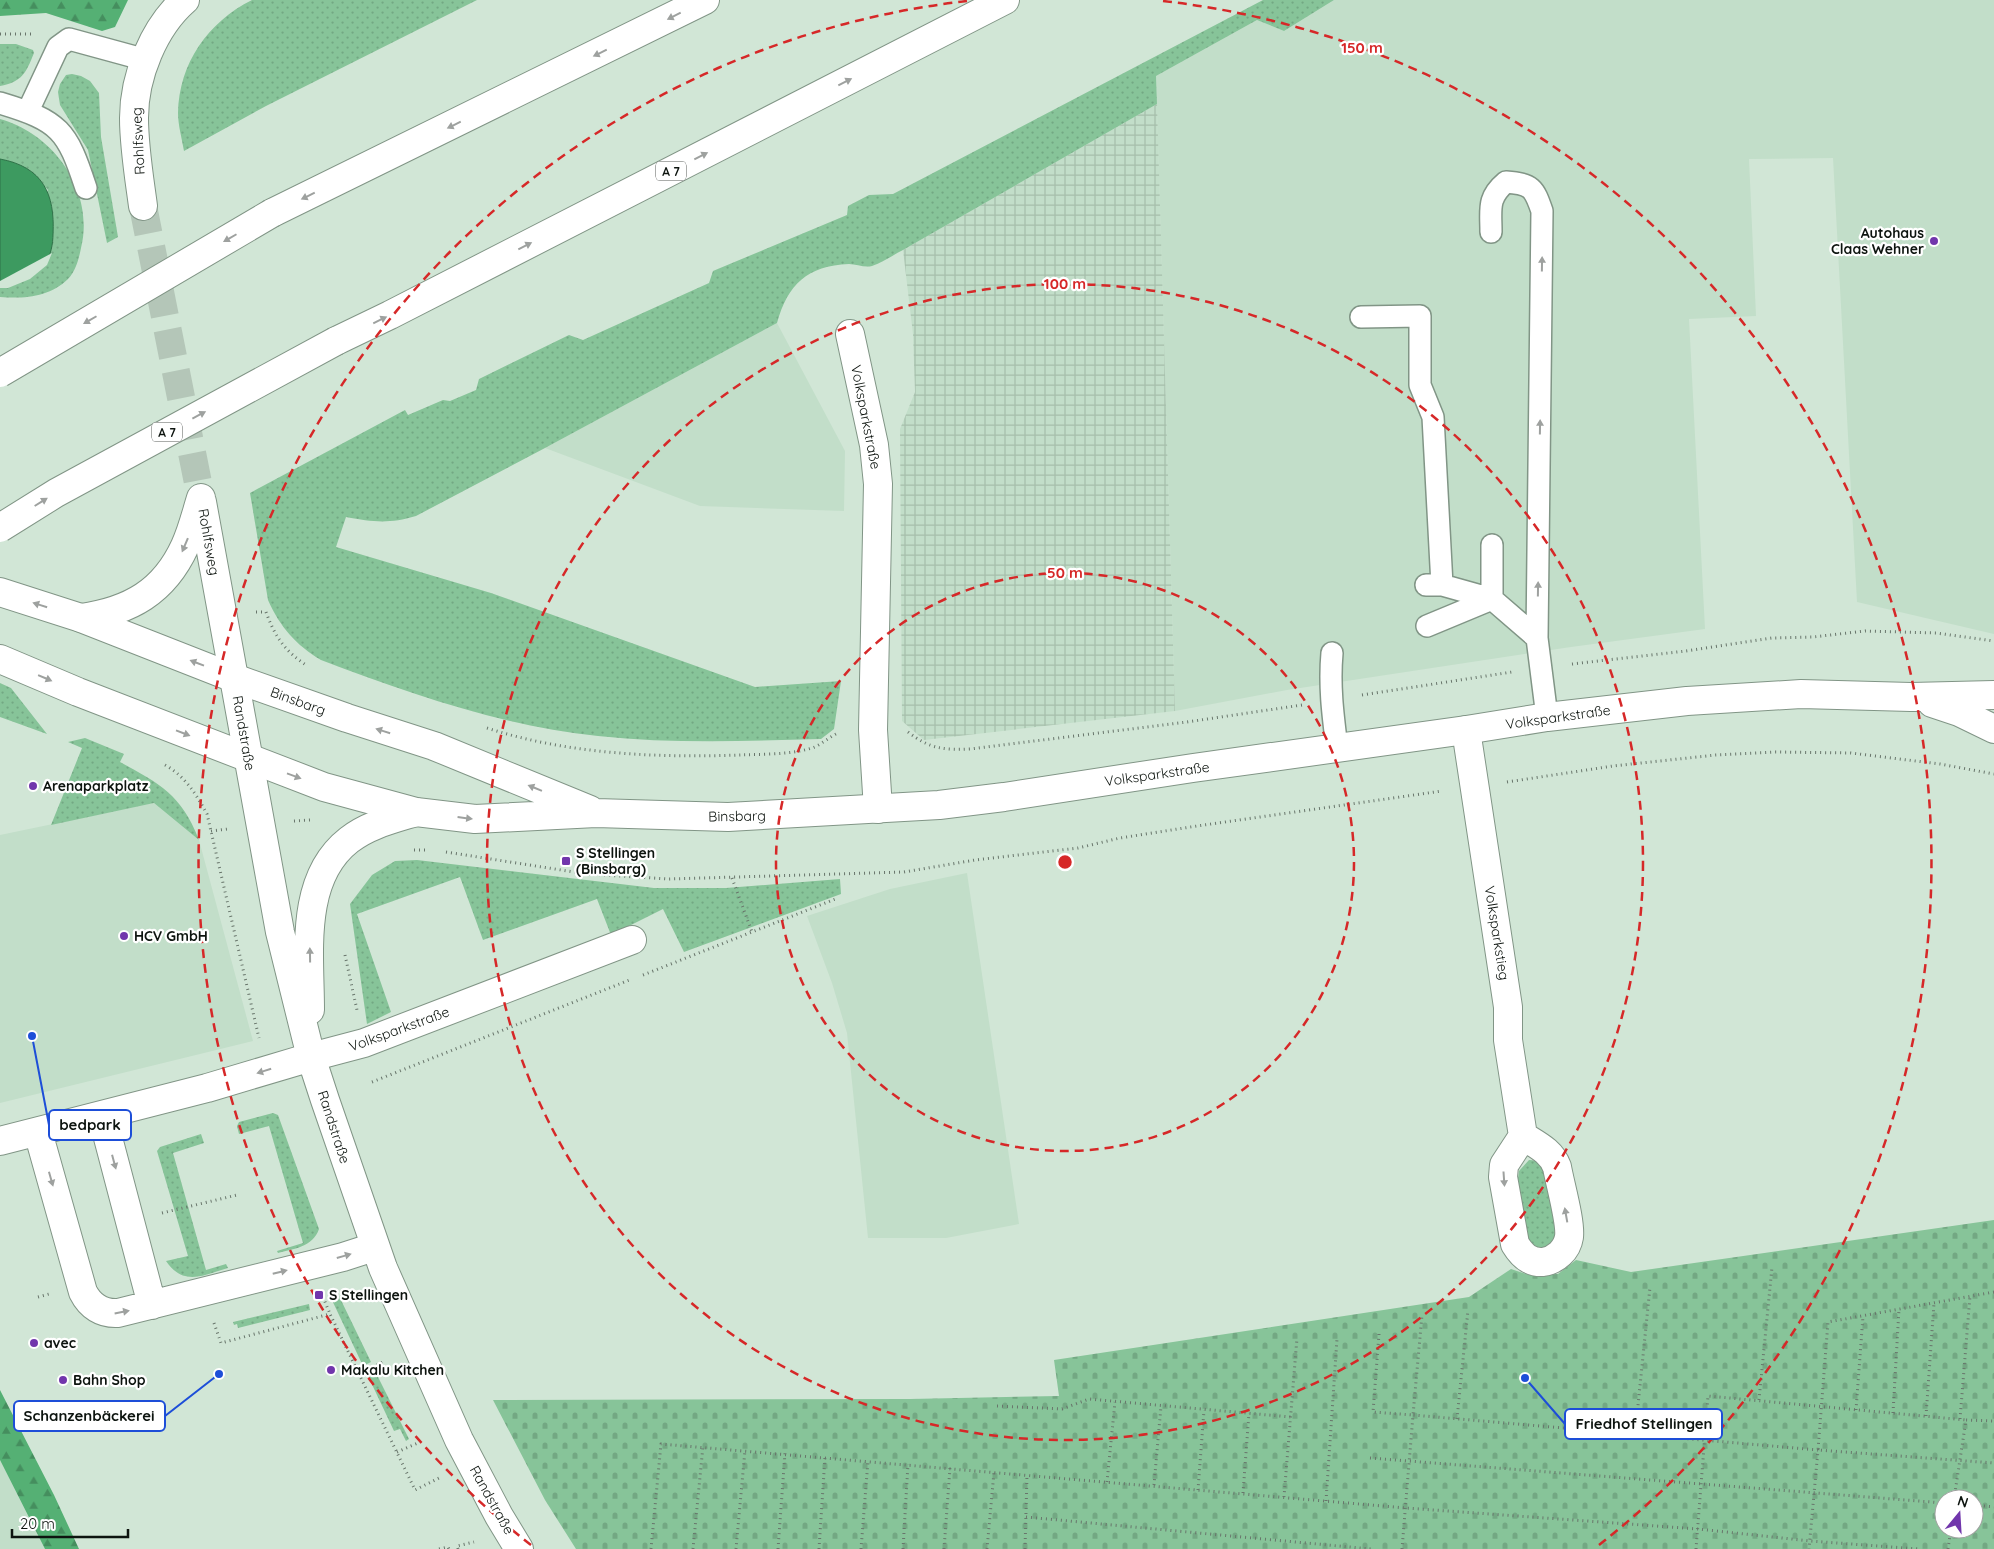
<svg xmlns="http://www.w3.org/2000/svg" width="1994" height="1549" viewBox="0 0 1994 1549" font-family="Quicksand,sans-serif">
<defs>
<pattern id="industrial-grid" width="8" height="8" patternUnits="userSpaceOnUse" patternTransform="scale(1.25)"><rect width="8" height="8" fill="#c2dec9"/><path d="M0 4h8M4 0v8" fill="none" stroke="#a6beab"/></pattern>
<pattern id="grass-dots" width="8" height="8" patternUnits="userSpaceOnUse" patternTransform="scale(1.25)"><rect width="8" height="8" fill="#87c499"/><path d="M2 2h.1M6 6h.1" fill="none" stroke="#73a883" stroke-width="1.8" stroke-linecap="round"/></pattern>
<pattern id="forest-firs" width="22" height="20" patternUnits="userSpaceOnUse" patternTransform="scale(1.25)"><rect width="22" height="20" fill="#55b074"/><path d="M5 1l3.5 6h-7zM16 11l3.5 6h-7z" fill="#458e5e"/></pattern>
<pattern id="cemetery-stones" width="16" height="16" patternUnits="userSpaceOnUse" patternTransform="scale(1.25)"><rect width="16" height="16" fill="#87c499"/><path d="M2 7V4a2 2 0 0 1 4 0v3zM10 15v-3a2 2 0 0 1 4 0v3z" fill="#73a883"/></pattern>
</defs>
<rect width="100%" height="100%" fill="#d1e6d6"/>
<!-- built -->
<path fill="#c2dec9" d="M1334,0h660v634l-137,-32 -24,-444 -84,1 7,157 -67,3 16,310 -134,18 -284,43 -112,21 -19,-635 101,-56 27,11z
M777,323l68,128 -1,60 -144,-5 -155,-58z
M154,803l45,37 54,201 -253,62v-268z
M967,873l52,351 -73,14h-78l-21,-205 -15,-50 -25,-67 83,-27z
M0,1460l45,89h-45z"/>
<!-- industrial -->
<path fill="url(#industrial-grid)" d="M1157,104l18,607 -251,29 -22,-19 -2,-292 15,-37 -2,-58 -10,-84z"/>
<!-- grass -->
<path fill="url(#grass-dots)" d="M252,0h225l-211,106 -82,45c-2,-12 -6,-26 -6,-38 1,-50 30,-91 74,-113z
M1263,0h71l-50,31 -27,-11 -101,56 1,28 -254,146c-10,5 -21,13 -31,16 -7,2 -16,-2 -23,-2 -42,2 -61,20 -72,59l-232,125 -129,68c-27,8 -43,6 -70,1l-10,30 155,46 264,94 86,-6 -7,48 -13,10c-74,2 -149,5 -223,-3 -95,-10 -188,-42 -277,-76 -25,-15 -41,-33 -53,-60l-18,-107 155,-83 3,5 35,-15 7,1 26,-11 3,-11 90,-44 14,5 126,-57 4,-12 134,-56 1,-9 21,-11 24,-1z
M0,44h16l17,6 1,3c-8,20 -12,29 -34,33z
M72,74l9,2 9,5 9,12 2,44 17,100 -11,6 -19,-93 -28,-45 -2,-13 2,-8 6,-9z
M0,119c54,15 95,72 81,129 -2,10 -5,23 -13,31 -18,18 -44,20 -68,18v-11l48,-96c-16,-18 -23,-26 -48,-31z
M0,683l11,5 36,46 -47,-17z
M85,738l39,16 -4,8c40,22 61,32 79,78l-45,-37 -103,22 31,-77 -14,-6z
M417,860l237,28h72l114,-9 1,15 -157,58 -21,-43 -52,26 -14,-36 -114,41 -23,-63 -103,37 34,98 -24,12 -17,-120 22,-29 23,-14z
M273,1113l5,2 41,114c-6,18 -26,20 -41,24l-1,-2 26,-8 -34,-117 -30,8 -2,-8 2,-4z
M201,1134l3,9 -31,10 33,117 20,-6 2,4c-25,7 -44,19 -62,-7l22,-5 -31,-105 3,-4z
M1529,1160c10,0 14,7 18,15l9,62 -8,10c-9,3 -14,1 -20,-6l-10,-62 1,-8z
M339,1296l32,66 -8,4 -32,-68z
M309,1304l1,6 -72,18 -1,-4 -3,1 -1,-3z
M376,1373l33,66 -3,2 -6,-12 -6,2 -26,-55z"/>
<!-- forest -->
<path fill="url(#forest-firs)" d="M0,0h128l-13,27 -13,4 -56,-18 -46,3z
M0,1390l54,105 25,54h-34l-45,-89z"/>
<!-- cemetery -->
<path fill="url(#cemetery-stones)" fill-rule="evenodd" d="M1994,1220v329h-1418l-31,-49 -52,-100 417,-1 149,-3 -5,-36 415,-63 42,-28 18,6 29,-1 18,-14 55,12zM1944,1499h30v30h-30z"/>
<!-- water -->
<path fill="#3d9a60" stroke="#2f7248" d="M0,159c43,8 55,35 53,75 0,9 -2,22 -8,29 -5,5 -37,19 -45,23z"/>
<!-- pier -->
<path fill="#d1e6d6" d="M52,253l-5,12 -17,14 -22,9h-8v-7z"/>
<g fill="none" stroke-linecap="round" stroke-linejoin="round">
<!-- street-tunnel -->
<path stroke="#b4c6b8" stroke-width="28" stroke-dasharray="28 14" stroke-linecap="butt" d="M143,206l58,292"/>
<defs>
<path id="lane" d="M0,103c60,18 67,27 86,85
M28,111l30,-64 11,-8 77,21
M1491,232c0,-23 -4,-34 15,-50 26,2 28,6 36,29l-5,427
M1361,317l59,-1v69l13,32 9,168
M1426,585h16l50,14 45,39 10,79
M1427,626l65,-27v-54
M1332,653c-3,33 1,63 5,95"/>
<path id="street" d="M143,206c-4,-30 -9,-59 -9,-88 0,-42 20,-91 51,-118
M850,334l24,111 4,39 -5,246 5,79
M202,502l32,176
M81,618c49,-7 83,-26 104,-72 7,-15 11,-32 16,-48
M1466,730l42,277v33l15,96 -19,29 -1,12 12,67c6,10 14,19 28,18 13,-2 24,-12 26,-25 2,-15 -9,-53 -12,-70 -6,-16 -20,-22 -34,-31
M102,1115l50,190
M38,1132l45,160c7,14 19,22 35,21l225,-56 31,-10
M0,1141l207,-53 104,-31 53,-14 268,-103"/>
<path id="secondary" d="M234,678l46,254 31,125 14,43 58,168 76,172 40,76 20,33
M310,1010c0,-56 -11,-131 39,-170 19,-15 44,-21 67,-28"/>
<path id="primary" d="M0,592l81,26 153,60 113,40 87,28 156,64
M0,659l78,33 246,95 92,25 59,7 121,-6 132,4 211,-12 65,-8 189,-29 273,-38 81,-13 140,-16 114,-7 110,3 83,-2
M1932,703l27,9 35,17"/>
<path id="highway" d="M272,213l433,-213
M336,341l54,-26 615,-315"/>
</defs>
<!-- lane casing -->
<use href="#lane" stroke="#819586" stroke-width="24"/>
<!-- street casing -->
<use href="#street" stroke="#819586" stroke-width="30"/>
<!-- secondary casing -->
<use href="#secondary" stroke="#819586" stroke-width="30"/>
<!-- primary casing -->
<use href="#primary" stroke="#819586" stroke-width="30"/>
<!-- highway casing -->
<use href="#highway" stroke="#819586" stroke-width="30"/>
<!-- path -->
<path stroke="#68756b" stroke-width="3" stroke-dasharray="1 4" stroke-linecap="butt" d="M0,34h31
M256,612h10c9,25 19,39 40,53
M1572,664l114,-13 86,-13 41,-1 52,-6 71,2 58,8
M1362,695l150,-23
M487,728c80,26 169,30 253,27 23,-1 49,0 72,-7 9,-3 17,-11 26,-15
M908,732c22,17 35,18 62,17l217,-27 115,-17
M165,765c20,11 31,29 42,49l52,224
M1507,782l106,-16 103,-11 60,-3 75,1 89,11 54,10
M294,821l16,-1
M211,831l17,-2
M414,850h14
M446,852l141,22 82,5 235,-7 71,-12 103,-12 42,-10 77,-12 245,-35
M732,878l20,54
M345,955l12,55
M643,975l195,-77
M372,1082l260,-103
M162,1213l75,-18
M1994,1292l-166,30 -10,128 176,13
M38,1297l11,-3
M323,1297l7,17
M214,1323l7,20 109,-29 85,176 24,-12
M1379,1334l-6,78 40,3 9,-100
M359,1374l26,-13
M1759,1400l13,-133
M997,1406l65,3 27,-10 202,18
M1856,1410l7,-94
M1893,1413l6,-104
M1926,1416l8,-113
M1457,1419l11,-109
M1960,1419l10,-123
M1635,1435l15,-148
M397,1452l23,-10
M1370,1458l574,45
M1107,1482l8,-80
M1154,1485l7,-79
M1198,1490l6,-80
M1243,1493l6,-80
M1284,1497l13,-159
M1954,1499l12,-79 28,1
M1326,1501l11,-162
M1974,1505l20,2
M1026,1517l345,32
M439,1549l9,-2 1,2
M458,1549l-1,-3 17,-4
M651,1549l10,-105 745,64 292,21 112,12 109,8
M693,1549l10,-103
M736,1549l9,-99
M778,1549l7,-96
M819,1549l6,-92
M861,1549l7,-88
M903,1549l5,-85
M944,1549l6,-81
M987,1549l7,-77
M1025,1549l2,-74
M1402,1549l11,-134 405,35 -9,99
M1696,1549l12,-153 258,24
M1948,1549l3,-20"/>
<!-- lane -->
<use href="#lane" stroke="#fff" stroke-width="21"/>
<!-- street -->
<use href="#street" stroke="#fff" stroke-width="28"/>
<!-- secondary -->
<use href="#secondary" stroke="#fff" stroke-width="28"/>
<!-- primary -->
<use href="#primary" stroke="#fff" stroke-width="28"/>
<!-- highway -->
<use href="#highway" stroke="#fff" stroke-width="28"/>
<defs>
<path id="highway-bridge" d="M0,373l272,-160
M0,528l56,-35 280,-152"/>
</defs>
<!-- highway-bridge casing -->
<use href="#highway-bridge" stroke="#819586" stroke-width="30" stroke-linecap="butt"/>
<!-- highway-bridge -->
<use href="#highway-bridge" stroke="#fff" stroke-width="28"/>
</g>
<!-- one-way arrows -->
<defs><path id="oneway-solid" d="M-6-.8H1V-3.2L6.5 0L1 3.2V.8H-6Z" transform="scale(1.25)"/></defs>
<g fill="#9ea19f">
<use href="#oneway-solid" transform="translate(674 16) rotate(153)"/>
<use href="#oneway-solid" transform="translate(600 53) rotate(154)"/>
<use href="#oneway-solid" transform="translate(845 82) rotate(-27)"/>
<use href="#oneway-solid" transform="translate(454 125) rotate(154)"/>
<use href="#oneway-solid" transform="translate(701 156) rotate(-27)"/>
<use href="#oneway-solid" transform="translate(308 196) rotate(154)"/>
<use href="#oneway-solid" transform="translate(230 238) rotate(150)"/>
<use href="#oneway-solid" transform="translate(525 246) rotate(-27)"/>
<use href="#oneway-solid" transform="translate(1542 264) rotate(-89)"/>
<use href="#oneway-solid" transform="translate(90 320) rotate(150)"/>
<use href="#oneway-solid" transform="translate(380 320) rotate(-26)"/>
<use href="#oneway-solid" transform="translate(199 415) rotate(-28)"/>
<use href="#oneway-solid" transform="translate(1540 427) rotate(-89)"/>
<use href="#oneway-solid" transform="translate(41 502) rotate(-32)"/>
<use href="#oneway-solid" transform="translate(185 545) rotate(113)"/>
<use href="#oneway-solid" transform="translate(1538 589) rotate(-89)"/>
<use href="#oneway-solid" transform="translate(40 605) rotate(-162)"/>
<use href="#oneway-solid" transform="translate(197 663) rotate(-159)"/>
<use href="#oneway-solid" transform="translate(45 678) rotate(23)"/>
<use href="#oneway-solid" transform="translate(383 731) rotate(-163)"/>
<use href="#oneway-solid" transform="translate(183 733) rotate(21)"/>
<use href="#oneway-solid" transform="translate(294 776) rotate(20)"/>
<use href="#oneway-solid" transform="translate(535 788) rotate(-158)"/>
<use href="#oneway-solid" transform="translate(465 818) rotate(7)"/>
<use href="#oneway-solid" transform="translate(310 955) rotate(-91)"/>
<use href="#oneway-solid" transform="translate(264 1071) rotate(163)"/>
<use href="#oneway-solid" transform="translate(114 1162) rotate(75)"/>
<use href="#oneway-solid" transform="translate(51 1179) rotate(74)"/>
<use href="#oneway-solid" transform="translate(1504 1179) rotate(86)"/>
<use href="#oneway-solid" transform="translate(1566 1215) rotate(-100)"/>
<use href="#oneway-solid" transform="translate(344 1256) rotate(-16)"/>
<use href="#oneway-solid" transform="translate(280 1272) rotate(-14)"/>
<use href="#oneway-solid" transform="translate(122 1312) rotate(-11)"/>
</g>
<!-- distance rings -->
<g fill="none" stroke="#d62828" stroke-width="2.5" stroke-dasharray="9 6">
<circle cx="1065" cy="862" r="289"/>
<circle cx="1065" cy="862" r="578"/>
<path d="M531 1545A867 867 0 0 1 967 1M1163 1A867 867 0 0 1 1599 1545"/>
</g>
<!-- markers -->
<g fill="#7136ac" stroke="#fff" stroke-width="2">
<circle cx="1934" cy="241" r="5"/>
<circle cx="33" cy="786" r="5"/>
<rect x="561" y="856" width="10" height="10" rx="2.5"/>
<circle cx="124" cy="936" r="5"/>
<rect x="314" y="1290" width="10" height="10" rx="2.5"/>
<circle cx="34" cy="1343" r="5"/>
<circle cx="331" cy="1370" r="5"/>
<circle cx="63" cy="1380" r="5"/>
</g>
<g text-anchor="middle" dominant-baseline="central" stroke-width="4.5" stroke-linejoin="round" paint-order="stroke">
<!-- shield labels -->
<g fill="#fff" stroke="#565a57" stroke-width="1">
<rect x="656" y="161.5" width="30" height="19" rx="4"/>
<rect x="152" y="422.5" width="30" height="19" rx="4"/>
</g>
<g font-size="12" font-weight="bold" fill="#0d140f">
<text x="671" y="171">A 7</text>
<text x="167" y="432">A 7</text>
</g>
<!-- street labels -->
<g font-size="14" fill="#0d140f" stroke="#fff">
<text transform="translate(138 141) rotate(-93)">Rohlfsweg</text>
<text transform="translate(866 417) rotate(79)">Volksparkstraße</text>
<text transform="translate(209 542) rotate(80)">Rohlfsweg</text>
<text transform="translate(298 701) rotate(20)">Binsbarg</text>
<text transform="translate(1558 717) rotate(-8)">Volksparkstraße</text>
<text transform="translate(244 733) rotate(80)">Randstraße</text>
<text transform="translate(1157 774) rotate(-8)">Volksparkstraße</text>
<text transform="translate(737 816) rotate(-1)">Binsbarg</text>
<text transform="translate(1497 933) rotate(81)">Volksparkstieg</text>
<text transform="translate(399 1029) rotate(-20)">Volksparkstraße</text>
<text transform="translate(334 1127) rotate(72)">Randstraße</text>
<text transform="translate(492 1500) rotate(61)">Randstraße</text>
</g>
<!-- poi labels -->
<g font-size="14" font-weight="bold" fill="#0d140f" stroke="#fff" text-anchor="start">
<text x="1924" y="233" text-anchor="end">Autohaus<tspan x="1924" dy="16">Claas Wehner</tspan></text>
<text x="43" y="786">Arenaparkplatz</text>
<text x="576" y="853">S Stellingen<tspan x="576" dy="16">(Binsbarg)</tspan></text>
<text x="134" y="936">HCV GmbH</text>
<text x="329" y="1295">S Stellingen</text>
<text x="44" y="1343">avec</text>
<text x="341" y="1370">Makalu Kitchen</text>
<text x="73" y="1380">Bahn Shop</text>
</g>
</g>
<circle cx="1065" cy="862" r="8" fill="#d62828" stroke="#fff" stroke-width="2.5"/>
<g font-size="15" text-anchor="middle" font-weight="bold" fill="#d62828" stroke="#fff" stroke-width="4.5" stroke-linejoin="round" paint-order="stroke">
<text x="1362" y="53">150 m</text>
<text x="1065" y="289">100 m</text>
<text x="1065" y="578">50 m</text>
</g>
<!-- callouts -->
<path fill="none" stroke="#1d4ed8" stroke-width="2" d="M32 1036L49 1125M219 1374L165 1416M1525 1378L1565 1424"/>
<g fill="#1d4ed8" stroke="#fff" stroke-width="2">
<circle cx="32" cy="1036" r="5"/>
<circle cx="219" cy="1374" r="5"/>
<circle cx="1525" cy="1378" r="5"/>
</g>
<g fill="#fff" stroke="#1d4ed8" stroke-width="2">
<rect x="49" y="1110" width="82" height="30" rx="5"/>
<rect x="14" y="1401" width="151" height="30" rx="5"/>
<rect x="1565" y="1409" width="157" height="30" rx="5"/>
</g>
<g font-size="15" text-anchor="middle" font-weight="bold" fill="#0d140f">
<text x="90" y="1130">bedpark</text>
<text x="89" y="1421">Schanzenbäckerei</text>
<text x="1644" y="1429">Friedhof Stellingen</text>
</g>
<!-- north arrow -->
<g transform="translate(1959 1514) rotate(18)"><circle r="24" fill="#ffffff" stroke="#9ea19f"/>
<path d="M0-4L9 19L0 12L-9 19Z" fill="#7136ac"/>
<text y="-8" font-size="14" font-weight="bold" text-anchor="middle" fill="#0d140f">N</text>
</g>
<!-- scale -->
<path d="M12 1529v8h116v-8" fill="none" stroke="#0d140f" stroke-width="2.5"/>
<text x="20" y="1529" font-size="15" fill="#0d140f" stroke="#ffffff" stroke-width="4" paint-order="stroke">20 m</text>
</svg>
